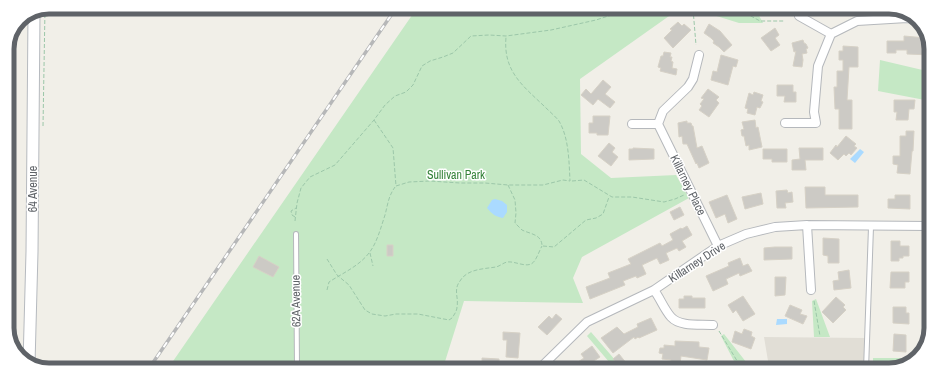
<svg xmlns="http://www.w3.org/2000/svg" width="938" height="377" viewBox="0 0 938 377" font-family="'Archivo Narrow',sans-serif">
<rect width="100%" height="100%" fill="#f1efe8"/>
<!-- education -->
<path fill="#e1ded6" d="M764,337l102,1 -2,32h-100v-3h5z"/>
<!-- green -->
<path fill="#c5e8c5" d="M417,8l262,1 -99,70 1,75 30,24 65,-3 13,23 -107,59 -9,21 10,25 -119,-2 -21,67 -274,-1z
M694,9l62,1 7,13h-24z
M880,60l51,12 -1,29 -52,-10z
M816,299l14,38h-16l-2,-36z
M591,332l31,36 115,-1 -16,-31 3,-2 26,33h14v3l-149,-1 -28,-33z
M873,358h43c-7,11 -31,12 -43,12z"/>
<!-- water -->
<path fill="#aadaff" d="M860,149l4,3 -9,11 -5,-4z
M495,199l7,2 5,4v7l-4,6c-7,-1 -11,-4 -16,-10l5,-8z
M777,319h10v5l-11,1z"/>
<!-- building -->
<path fill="#cccac5" stroke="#d6d1c6" d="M678,22l4,4 2,-2 7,6 -18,18 -9,-10 8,-8 -2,-1z
M709,24l11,7 12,14 -8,7 -5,-5 -6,-4 1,-2 -3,-3 -7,-5z
M775,28l4,7 -4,3 5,7 -9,6 -10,-13z
M904,36l22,2v3l3,1 2,4v9l-24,-1v-4h-11v3h-9v-12h17z
M803,40l1,3 2,1 2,4 -2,1 1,4 -5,1 1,6 -1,7 -9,-1 3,-15 -2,1 -2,-9z
M843,46l15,1v20h-9l-2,33h5v29h-13v-20h-4l-1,-22h3v-16h6v-11h-4v-9h4z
M664,52l7,1 -1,4h2l-1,4 2,1 -1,6 5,1 -1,6 -16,-4 1,-3 -3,-1 3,-11h2z
M721,55l17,5 -2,7 -3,-1 -5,19 -17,-5 2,-9 4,1z
M603,80l8,7 -6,7 10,8 -5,6 -12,-9 -5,6 -12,-10 5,-6 5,5z
M777,85h16v7h3v10h-12l1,-6h-8z
M708,89l11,8 -3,3 3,3 -10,14 -10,-7 3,-4 -2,-2 4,-5 -3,-1z
M754,92l9,3 -2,6 2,1 -3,6 -3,-1 -2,8 -8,-2 1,-4 -3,-1 4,-15 4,2z
M894,100h21l-1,9h-5l-1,11h-12l1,-8h-3z
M593,116h17l-2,19h-11v-2h-8v-10h4z
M755,120l1,8 2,-1 4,20 -13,3v-5l-3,1 -2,-10h-2l-1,-6 3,-1 -2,-7z
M687,121v2h4l1,3h1l4,22 5,-2 7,17 -10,5 -2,-5 -1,1 -9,-20h-4l-1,-8 -3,1 -1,-14z
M906,131h8l-1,20h-1l-2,23 -13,-1 1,-8 -5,-1v-8h7v-20h6z
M846,136l10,8 -2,2 3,2 -6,7 -2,-2 -3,3 -2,-2 -6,6 -8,-7 6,-8 1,2z
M609,143l6,5 -3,4 6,5 -7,9 -13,-10z
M633,148l21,1v10l-25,1v-11h4z
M799,148h24v12h-18l1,10h-14v-10l8,-1z
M763,149h24v13h-15v-3h-9z
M805,187h20v8h33v12l-52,1z
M787,190l1,3 4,-1 1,10 -8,1 1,5h-9l-1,-17z
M761,193l2,11 -18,5 -3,-12z
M727,195l10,24 -9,4 -3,-9 -9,4 -7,-16z
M895,195h15v14l-22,-1v-9h7z
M680,207l4,8 -10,5 -4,-8z
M687,226l5,9 -10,6 4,6 -7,4 -2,-3 -11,5 3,7 -9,4 -3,-6 -15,7 4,9 -9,4 -1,-2 -13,5 2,4 -35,14 -4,-12 24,-9 -2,-5 23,-9 -3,-5 32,-16 2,3 11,-6 -3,-6 11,-6 1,1z
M823,238l16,1v24h-11v-7l-5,-1z
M891,241h9v5h9v10h-6v2h-4v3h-8z
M387,245h6v11h-6z
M775,247h17v12l-28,1v-12z
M259,256l20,11 -6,10 -20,-10z
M740,258l3,8 5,-2 4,7 -12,5 -1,-3 -13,6 2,5 -15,7 -7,-15 23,-10 -1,-3z
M849,270l2,18 -17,2 -1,-9 6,-1 -1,-8z
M891,272h18v10h-4v6h-15z
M775,277h11l-1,18 -10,1z
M684,296h8v2h13v10h-26v-9h5z
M743,296l12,18 -12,7 -7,-11 -3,3 -5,-8z
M836,297l9,8 -2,2 3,3 -13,13 -11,-11z
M790,305l12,5 -2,4 7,2 -4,8 -18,-8z
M893,307h13v6h3v11l-16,-1z
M556,314l6,5 -15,16 -9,-8 11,-11 3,3z
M651,318l6,12 -18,8 -1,-1 -3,2 -1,-2 -21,16 -12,-15 16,-11 7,7 14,-7 -1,-3z
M744,329l8,3 -1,4 4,2 -4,11 -19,-7 3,-11 7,3z
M503,332l17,1 -2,25 -12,-1 1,-17h-4z
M894,334l12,1v17l-13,-1z
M675,341l24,1v5l10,1 -2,12 -26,-4 -1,8 -9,-1v-3l-9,-1 1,-5 -4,-1 1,-5h4v-3l11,1z
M592,346l8,11 -17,11 -5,-6 6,-4 -3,-4z
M619,354l8,10 -5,5 -9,-10z
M482,358l17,1v8l-17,2z"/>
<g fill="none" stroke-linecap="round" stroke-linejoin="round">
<defs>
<path id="lane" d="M296,234l1,134
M866,370l5,-143"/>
<path id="street" d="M799,16l32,18
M831,34l26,-13 50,-3 10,1
M699,55l-6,24 -5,8 -25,24 -5,13 60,122
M785,123h31l-2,-11 4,-46 13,-32
M632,124h26
M807,225l4,65
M654,290c6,8 10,19 17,27 9,10 29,7 42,8
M927,345l2,-134
M539,369l48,-47 67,-32 64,-44 28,-12 29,-7 32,-2 122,1"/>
<path id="secondary" d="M29,364l3,-112 2,-239"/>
</defs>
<!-- lane casing -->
<use href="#lane" stroke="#b5b8bc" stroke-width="6"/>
<!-- street casing -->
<use href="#street" stroke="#b5b8bc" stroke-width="10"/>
<!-- secondary casing -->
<use href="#secondary" stroke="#b6babf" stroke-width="13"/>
<!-- path -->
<path stroke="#9cc7a9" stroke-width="1" stroke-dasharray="4 2" stroke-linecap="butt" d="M693,9l3,36
M740,10l20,11h25
M374,120l19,28 3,38 13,-4 21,-1 30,2h25l23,2h35l20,-5 7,1c-1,-19 -1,-43 -11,-60 -4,-5 -10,-10 -15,-15 -22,-21 -41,-35 -38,-69
M43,126l2,-117
M572,181l12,-1 28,17h20l32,5 11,-3 9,-4
M508,185l7,15 1,13 -1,10c2,2 5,5 7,7 8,4 19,4 20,15
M295,217l-3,-2 -1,-4 5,-3
M295,221l2,-18 4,-15 9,-11 25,-12 39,-45 11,-15 10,-9 11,-4 7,-7 9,-19 8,-5 13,-4 10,-4 18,-17 18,-1 17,1 45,-6 45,-10 34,-11
M543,246l11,1 32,-27 10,-2 7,-4 6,-17
M370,253l3,13
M327,259l10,16 12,10 16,25 7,4 13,2 11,-2h22l31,6 3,-2c2,-3 5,-7 5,-11 2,-9 -4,-17 3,-26 7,-12 23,-12 36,-14 4,-1 7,-4 11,-5 8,-1 17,5 24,2 5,-2 8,-13 11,-18
M327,290l2,-8c14,-9 30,-16 40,-29 8,-10 12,-26 16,-38 3,-11 3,-18 10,-28
M814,301l6,35
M719,331l23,38"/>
<!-- lane -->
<use href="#lane" stroke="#fff" stroke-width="4"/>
<!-- street -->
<use href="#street" stroke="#fff" stroke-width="8"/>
<!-- secondary -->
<use href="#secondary" stroke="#fff" stroke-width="11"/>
<defs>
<path id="rail" d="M150,367l246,-359"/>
</defs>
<!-- rail casing -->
<use href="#rail" stroke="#b6b7b8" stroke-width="3.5"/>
<!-- rail -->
<use href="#rail" stroke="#fff" stroke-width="2" stroke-dasharray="6" stroke-linecap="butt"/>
</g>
<g text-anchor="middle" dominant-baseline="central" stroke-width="3" stroke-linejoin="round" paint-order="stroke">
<!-- park labels -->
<g font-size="12" fill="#348238" stroke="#fff">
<text x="456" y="175">Sullivan Park</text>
</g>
<!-- street labels -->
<g font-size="12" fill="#5f6368" stroke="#fff">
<text transform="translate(688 185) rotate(64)">Killarney Place</text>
<text transform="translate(33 189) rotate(-90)">64 Avenue</text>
<text transform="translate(697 262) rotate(-33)">Killarney Drive</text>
<text transform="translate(296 301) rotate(-91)">62A Avenue</text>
</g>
</g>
<!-- crop -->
<path d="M0 0H938V377H0ZM49 14H889A35 35 0 0 1 924 49V328A35 35 0 0 1 889 363H49A35 35 0 0 1 14 328V49A35 35 0 0 1 49 14Z" fill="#fff" fill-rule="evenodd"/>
<path fill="none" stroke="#5f6368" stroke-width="5" d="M49 14H889A35 35 0 0 1 924 49V328A35 35 0 0 1 889 363H49A35 35 0 0 1 14 328V49A35 35 0 0 1 49 14Z"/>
</svg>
